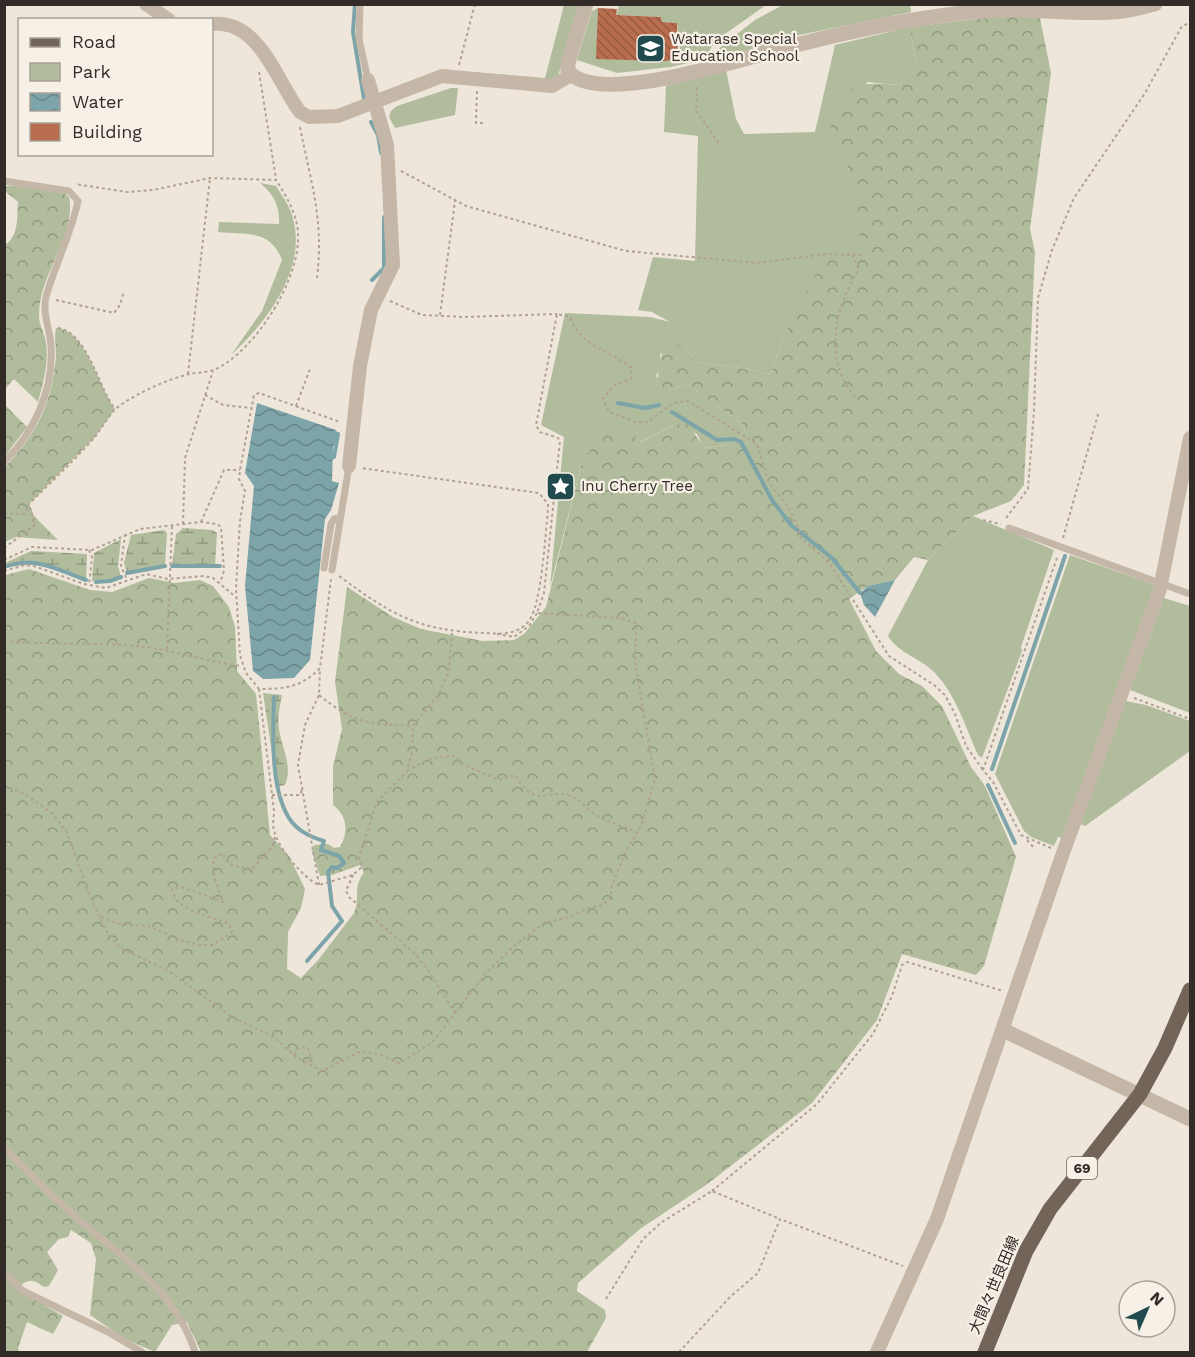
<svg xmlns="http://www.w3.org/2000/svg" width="1195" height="1357" viewBox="0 0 1195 1357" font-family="'Work Sans','Noto Sans JP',sans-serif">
<defs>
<pattern id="forest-crowns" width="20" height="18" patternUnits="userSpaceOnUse" patternTransform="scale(1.5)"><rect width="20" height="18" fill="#b0bc9c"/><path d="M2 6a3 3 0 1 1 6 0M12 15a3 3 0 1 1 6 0" fill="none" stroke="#90997f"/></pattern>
<pattern id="wetland-marsh" width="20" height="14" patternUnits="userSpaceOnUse" patternTransform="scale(1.5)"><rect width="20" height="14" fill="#b0bc9c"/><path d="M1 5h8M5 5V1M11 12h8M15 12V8" fill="none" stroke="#90997f"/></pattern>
<pattern id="water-waves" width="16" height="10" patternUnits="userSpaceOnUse" patternTransform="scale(1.5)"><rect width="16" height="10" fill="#7da4a8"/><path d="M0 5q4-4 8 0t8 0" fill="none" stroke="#678689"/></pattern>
<pattern id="building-back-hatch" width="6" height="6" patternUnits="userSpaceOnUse" patternTransform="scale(1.5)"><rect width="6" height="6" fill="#b86d4e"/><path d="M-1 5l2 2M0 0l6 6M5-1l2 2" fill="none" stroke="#965a41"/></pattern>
</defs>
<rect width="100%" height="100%" fill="#eee6da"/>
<!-- green -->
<path fill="#b0bc9c" d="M564,5h15l-20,68 -5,7 -94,-9 85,7z
M619,5h147l-51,36 -11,19 51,-40 28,-15h127l1,7 -112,23 -48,15 -81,17 -53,6 -40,-13 15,-49 6,-3 -1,51 84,-2 -4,-34 -15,-1 -1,-5 -45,-2z
M910,27l6,38 -17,20 -32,-3 -21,74 18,99h-12l-63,70 -19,50 -22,-6 -53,-7 -10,-16 -25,8 1,12 -5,10 13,14 18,-6c20,13 35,28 56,40l2,7 -8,12 -33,5 -7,-14 -23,-9 -34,17 -58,20 -32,125 14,-150 -23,-12 24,-112 85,4 20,5 -18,-10 -14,-2 15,-53 42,4 3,-125 -34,-4 2,-46 60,-16 10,49 8,15 71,-2 20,-87z
M451,88h7l-3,27 -60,13 -6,-11 2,-6 6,-5z
M260,183l16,3c7,11 16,23 18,37 11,49 -29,101 -63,132l31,-44 20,-51c-12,-31 -36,-25 -64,-28l1,-10 60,2c1,-17 -5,-30 -19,-41z
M973,516l81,34 -33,97 1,4 -40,107 -4,-3c-12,-27 -22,-60 -43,-82 -14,-15 -36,-19 -47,-37l40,-76z
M1070,555l83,29 2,5 -91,250 -6,-2 -4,9 -23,-9 -7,-6 -29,-57z
M1164,598l26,8v107l-60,-23z
M1126,701l20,4 44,16v30l-105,75 -7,-3z"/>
<!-- forest -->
<path fill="url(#forest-crowns)" d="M1003,16l37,2 11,55 -21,156 5,23 -11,233 -13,16 -38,15 -45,44 -14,-3 -19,23 -27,6 -19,13 27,52 23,23 23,12 20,20 29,61 14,19 31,71 -32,109 -8,9 -74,-21 -25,66 -65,83 -106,82 -66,44 -62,54 -1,8 28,19 1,8 -19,34h-386l-14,-30 -15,3 -17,27 -30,-13 -35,-24 6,-56 -5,-16 -20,-13 -3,7 -9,2 -12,13 11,18 -9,16 -5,1c-13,-9 -16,-8 -28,2l47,27 -10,18 -26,-12 -9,26 1,4h-14v-777l24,-6 61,21 22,2 37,-14 26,5 25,-3 13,6 16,21 6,20 2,44 19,23 14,141 19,21 16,33 -4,19 -13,24 -1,37 14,9 18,-19 35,-46c7,-16 -2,-24 10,-41l-4,-7 -28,10 -12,1 -8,-24 2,-7 14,-1 6,4 6,-1c9,-15 7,-32 -7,-42v-38l9,-38 -7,-47 12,-95 46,30 28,12 62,12 31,-1 10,-6 22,-27 36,-145 16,-23 10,-8 21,1 12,10 33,-17 13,-1 18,24 31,-5 9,-12 -2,-7c-21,-12 -36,-27 -56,-40l-18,6 -10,-4c-3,-13 1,-32 9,-43l17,3 10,16 53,7 22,6 19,-50 37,-71 37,1 -17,-99 -21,-13c16,-51 16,-64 74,-58l17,-20 -6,-38z
M5,186h18l42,8 4,3c8,38 -31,78 -30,119 0,9 6,18 7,27 3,20 -3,40 -8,59l-24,-23 -9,10v-144c14,-9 12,-28 13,-43l-13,-11z
M56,328c30,1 43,60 59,81l-21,29 -65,66 5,12 24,24 -42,-3 -11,5v-75c32,-33 47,-64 51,-111 0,-10 -2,-19 0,-28z
M5,405l22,22 -22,29z"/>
<!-- wetland -->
<path fill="url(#wetland-marsh)" d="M183,528l30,2 4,3 -2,33h-43l4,-32z
M164,530l3,3 -2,33 -38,7 -3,-10 7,-28z
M121,539l-3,27 3,11 -11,4h-18l2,-28z
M31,551l56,3 -1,26c-31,-11 -48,-24 -81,-13v-4z
M263,693l19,2c-2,11 -5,23 -3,34 3,20 14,36 6,56l-8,2z"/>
<!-- water -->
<path fill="url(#water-waves)" d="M257,403l79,27 2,4 -5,13 -1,34 7,2 -8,27 -6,9 -15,141 -16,18 -31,1 -10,-8 -8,-85 9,-100 -9,-13z
M895,580l-20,37 -11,-12 -4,-12 8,-7z"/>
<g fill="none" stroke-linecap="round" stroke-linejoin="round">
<!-- stream -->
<path stroke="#7da4a8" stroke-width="4" d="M355,4l-2,28 11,67
M371,122l7,13 3,18
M372,280l12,-12v-51
M618,403l27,5 14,-3
M672,412l45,28 17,-1 7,3 31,58 19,25 41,33 28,35
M328,458l6,-1 4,-23
M172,566h48
M4,567c34,-11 51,2 82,13
M127,573l38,-7
M96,582l14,-1 11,-4
M274,697c-1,35 -4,91 15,121 8,13 21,19 35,23l-3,9 18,6 5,7 -7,5 -5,-1 -4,5 4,34 10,15 -35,40
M992,769l73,-213
M988,785l27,58"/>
</g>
<!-- building -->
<path fill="url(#building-back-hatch)" d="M598,8l19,1 -1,6 45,2 1,5 15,1 1,34 -11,4 -71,-2z"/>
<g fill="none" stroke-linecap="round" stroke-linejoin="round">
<!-- path -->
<path stroke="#b1a192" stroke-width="2" stroke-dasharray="3 3" stroke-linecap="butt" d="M459,65l16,-61
M259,72l17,107
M697,87l-1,23 25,36
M477,91l-1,32h10
M300,127c11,57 24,91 17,151
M401,171l65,35 160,45 131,12 69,-9 38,1
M852,255l7,14c-24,39 -37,89 -4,128
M56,300l58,13 6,-8 4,-14
M390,301l32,14 42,2 93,-3
M440,315l15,-114
M58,328c30,5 40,59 57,81
M188,374l22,-196
M205,395l18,10 29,3
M296,406l14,-37
M4,514h21l4,-10c21,-21 44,-42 64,-65 10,-11 16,-27 29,-35 20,-13 44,-24 67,-30 10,-2 21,-1 31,-7 39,-22 86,-96 77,-142 -3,-16 -12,-31 -21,-45l-66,-2 -57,12 -26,2 -52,-8
M1006,518l22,-29 6,-78 4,-113 14,-48 22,-52 71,-105 37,-67 8,-3
M983,520l18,4
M201,522l23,-52h16
M183,524l2,-66 28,-87
M125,534l-4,32 6,14
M1063,538l36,-127
M4,548l31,-23 -6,-21
M89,550l3,7 -3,28
M4,560l28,-13 60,3 48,-21 61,-7 16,2 4,3 3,44 -4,12
M4,571l21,-6 9,1 50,18 22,4 40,-14 22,5 36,-3 9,2 24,20
M339,576c53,39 79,55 147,57 15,1 31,2 42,-11 14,-16 17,-88 20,-112v-6l-9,-11 -178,-25
M331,579l-11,89c-18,19 -35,21 -61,21l-13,-16 -6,-18 -4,-67 4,-67 5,-30 -6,-12 1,-9 14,-75 5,-2 81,29
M497,634l17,3 15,-11 8,-13
M4,641c45,4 90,1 134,5 36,4 69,16 104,20
M167,649l5,-123
M259,689l15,122c0,6 -2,13 0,19 3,17 30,49 45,55l34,-10 9,-8 -3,-10 18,-55 30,-31 5,-19 1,-26
M319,695c36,29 50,29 94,31l26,-32 10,-23 3,-38
M1134,698l56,21
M407,771l25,-13 22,-2 8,8 37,16 16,-5c22,36 30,12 56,21 10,4 14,12 22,17 12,9 30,13 43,19
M4,785l21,9 28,20 14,18 23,65 17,35 13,16 47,22 67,48 40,19 22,20 26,14 39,-20 17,3 21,9 33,-20 54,-70 27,-26 31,-24 26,-6 16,-8 17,-4 8,-8v-9l14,-35 17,-29 13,-45 -20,-117 1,-39 -16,-5 -83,-5 7,-20 16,-152 -2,-3 -18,-6 -4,-7 21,-111 13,3c10,30 40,33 62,51l-1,11 -18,7 -10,13 6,13 27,10h12l25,-19 15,-2 69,43 12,39 17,21 12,23 2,10 30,27 59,92 45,29 11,10 10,19 11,32 17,24
M272,795h28l3,-8
M1027,840l8,9
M1051,848l-30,-13 -28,-53 -10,-12 75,-215
M353,875l-7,16 3,6 63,54 15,17 28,45
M319,885l-21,-120 7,-40 14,-30 1,-26
M101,917l19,7 28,2 35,15 17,4h13l19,-13 -3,-8c-18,-9 -54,-12 -57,-35l10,-2 41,15 -9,-25 -1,-18 9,-6 7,11 22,6 20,-22 5,-13
M294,1055l3,-6 9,-2 3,3 2,10 -6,3
M712,1191l105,-87 56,-70 19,-38 10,-31 5,-3 96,29
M606,1299l37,-60 19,-17 50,-31 68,28
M679,1352l52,-56 27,-23 22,-54 123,47"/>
<!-- service -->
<path stroke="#c5b7a8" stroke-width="7" d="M360,4l-1,35 9,41
M4,181l65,10 9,10c-7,34 -23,63 -32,96 -4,16 4,32 5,49 3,43 -17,87 -47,116
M1009,528l181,66
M324,568l7,-44 3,-5 5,-1
M332,570l17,-104
M4,1147c24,25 48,49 74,72 46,39 98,73 117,133
M4,1272l19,19 85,41 34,20"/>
<!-- minor -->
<path stroke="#c5b7a8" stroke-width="14" d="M146,4l23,16
M212,24c47,-5 64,56 88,88l9,5 29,-1 104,-40 110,10 19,-11
M349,466l11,-100 11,-56 22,-45 -6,-120 -19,-65
M877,1352l60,-133 126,-366 97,-264 30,-151"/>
<!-- tertiary -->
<path stroke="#c5b7a8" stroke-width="15" d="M586,4l-18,59v8c28,35 164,-9 202,-19 69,-19 142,-35 214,-41 42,-4 84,4 127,1 15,0 30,-5 44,-8
M1003,1030l187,89"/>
<!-- primary -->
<path stroke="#73645a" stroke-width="15" d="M985,1352l41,-101 24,-42 90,-115 25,-46 25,-58"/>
</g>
<!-- icons -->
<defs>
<symbol id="school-square" viewBox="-11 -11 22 22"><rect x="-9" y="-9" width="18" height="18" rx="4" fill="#214a4f" stroke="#f7f0e6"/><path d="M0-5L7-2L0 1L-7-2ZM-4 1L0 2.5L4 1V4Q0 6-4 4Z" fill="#fff"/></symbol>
<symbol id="sight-square" viewBox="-11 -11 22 22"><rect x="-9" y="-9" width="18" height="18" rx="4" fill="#214a4f" stroke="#f7f0e6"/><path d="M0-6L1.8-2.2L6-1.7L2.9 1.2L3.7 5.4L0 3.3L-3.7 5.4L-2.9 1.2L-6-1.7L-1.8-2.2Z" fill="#fff"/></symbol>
</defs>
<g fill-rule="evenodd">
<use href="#school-square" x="634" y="32" width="33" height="33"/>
<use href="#sight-square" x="544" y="470" width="33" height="33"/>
</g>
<g text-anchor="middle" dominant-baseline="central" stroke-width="4.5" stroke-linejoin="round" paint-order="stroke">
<!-- shield labels -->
<rect fill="#f7f0e6" stroke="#6e6660" stroke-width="1.5" x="1067" y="1157" width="30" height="22" rx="4.5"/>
<g font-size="14" font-weight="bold" fill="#332b27">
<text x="1082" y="1168">69</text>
</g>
<!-- poi labels -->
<g font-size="15" fill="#332b27" stroke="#f7f0e6" text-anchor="start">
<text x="671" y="39">Watarase Special<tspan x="671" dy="17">Education School</tspan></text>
<text x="581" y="486">Inu Cherry Tree</text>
</g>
<!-- street labels -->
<g font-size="15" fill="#332b27" stroke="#f7f0e6">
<text transform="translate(994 1285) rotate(-67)">大間々世良田線</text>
</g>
</g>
<!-- border -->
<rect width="1195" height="1357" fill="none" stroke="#332b27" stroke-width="12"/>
<!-- legend -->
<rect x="18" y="18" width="195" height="138" fill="#f7f0e6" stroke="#a9a19a" stroke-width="1.5"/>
<rect x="30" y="38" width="30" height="9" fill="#73645a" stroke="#a9a19a" stroke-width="1.5"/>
<text x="72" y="48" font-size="18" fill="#332b27">Road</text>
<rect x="30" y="63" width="30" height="18" fill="#b0bc9c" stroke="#a9a19a" stroke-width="1.5"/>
<text x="72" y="78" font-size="18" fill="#332b27">Park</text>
<rect x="30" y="93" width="30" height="18" fill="url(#water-waves)" stroke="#a9a19a" stroke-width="1.5"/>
<text x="72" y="108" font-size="18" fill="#332b27">Water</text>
<rect x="30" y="123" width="30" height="18" fill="#b86d4e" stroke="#a9a19a" stroke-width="1.5"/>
<text x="72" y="138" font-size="18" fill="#332b27">Building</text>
<!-- north arrow -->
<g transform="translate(1147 1309) rotate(44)"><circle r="28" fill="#f7f0e6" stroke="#a9a19a" stroke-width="1.5"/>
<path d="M0-4.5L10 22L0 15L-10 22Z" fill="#214a4f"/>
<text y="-9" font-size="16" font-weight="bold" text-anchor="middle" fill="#332b27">N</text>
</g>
</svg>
